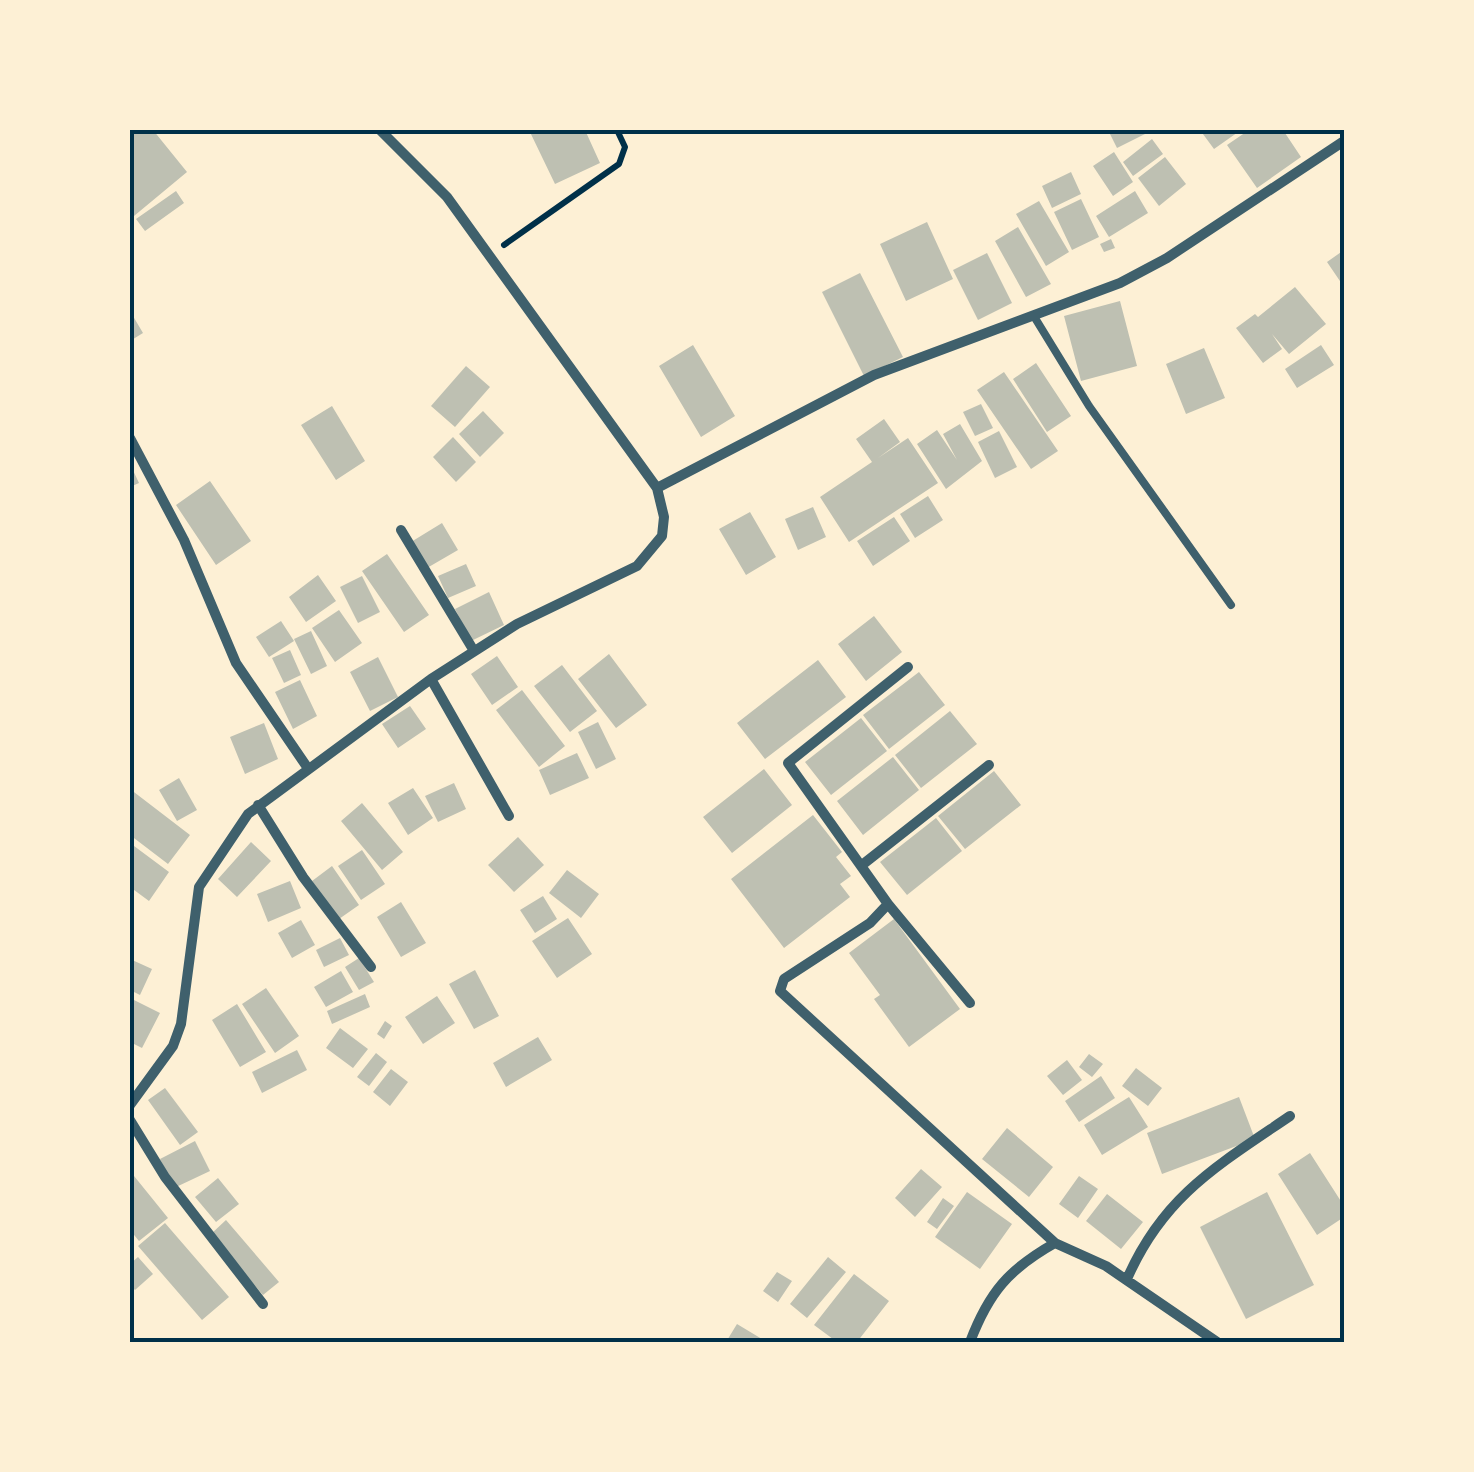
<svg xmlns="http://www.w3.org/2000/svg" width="1474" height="1472" viewBox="0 0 1474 1472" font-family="Inter,sans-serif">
<rect width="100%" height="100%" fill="#fdf0d5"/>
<!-- building -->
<path fill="#bec0b2" d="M130,130h23l34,42 -53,44 -4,-5z
M529,130h56l15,33 -45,21z
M1108,130h45l-36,18z
M1200,130h41l-27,19z
M1249,130h34l18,27 -44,31 -30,-43z
M1152,139l11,15 -30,22 -10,-14z
M1114,152l19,30 -20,14 -20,-30z
M1165,157l21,27 -27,22 -21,-28z
M1071,172l10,22 -29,14 -10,-22z
M176,191l8,12 -39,28 -9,-12z
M1135,191l13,22 -39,24 -13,-21z
M1081,199l18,38 -27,13 -18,-38z
M1039,201l30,51 -23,14 -30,-52z
M927,222l26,57 -47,22 -26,-57z
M1018,227l33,57 -25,13 -31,-56z
M1111,239l4,9 -11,4 -4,-8z
M1344,250v37l-17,-25z
M987,253l25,50 -34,17 -25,-50z
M860,273l43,84 -39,19 -42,-84z
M1295,287l31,37 -37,30 -17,-20 10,15 -19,14 -27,-35 19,-14 3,3z
M1120,301l17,65 -56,15 -17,-65z
M130,311l13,22 -13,8z
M693,345l42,71 -34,21 -42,-71z
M1321,345l13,20 -37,23 -12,-19z
M1204,348l21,50 -39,16 -20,-50z
M1036,363l35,53 -24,16 -34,-53z
M466,366l24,21 -35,40 -24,-21z
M1004,372l54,79 -27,18 -54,-79z
M981,404l12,24 -18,8 -12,-24z
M332,406l33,55 -29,19 -35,-55z
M483,411l21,22 -24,24 -21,-23z
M884,419l16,23 -22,16 30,-20 30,45 -89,59 -29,-45 52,-35 -16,-23z
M960,424l22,37 -36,28 -29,-45 20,-14 20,30 -14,-26z
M999,431l18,36 -22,11 -17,-36z
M453,437l23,25 -20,20 -23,-25z
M130,464l9,19 -9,4z
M210,481l41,60 -35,24 -40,-60z
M928,496l15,24 -28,18 -15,-24z
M813,507l13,30 -28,13 -13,-31z
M750,512l26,45 -30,18 -27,-46z
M894,517l16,24 -37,25 -16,-25z
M442,523l16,27 -31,18 -16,-26z
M387,554l42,61 -25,17 -42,-61z
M466,564l10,22 -28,12 -10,-22z
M318,575l18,26 -30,21 -17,-25z
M362,576l18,36 -22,11 -18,-36z
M489,592l15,33 -33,16 -16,-32z
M339,610l23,33 -27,19 -23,-34z
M874,616l28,36 -36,29 -28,-37z
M281,621l13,20 -25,16 -13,-20z
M311,631l16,35 -16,8 -17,-35z
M290,650l11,25 -17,8 -12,-25z
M609,654l38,51 -31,23 -38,-49z
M497,656l21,31 -26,18 -21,-31z
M378,657l20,40 -28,14 -20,-39z
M818,660l28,37 -81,62 -28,-36z
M562,665l35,46 -27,21 -36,-46z
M919,672l26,33 -56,44 -26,-34z
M300,680l17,36 -24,13 -18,-37z
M522,690l43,56 -26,21 -43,-57z
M410,706l16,23 -28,19 -16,-24z
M950,711l27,33 -56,44 -26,-33z
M861,718l26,33 -56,44 -26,-33z
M598,722l18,37 -20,10 -18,-37z
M264,723l14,36 -33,15 -15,-37z
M577,753l12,25 -39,17 -11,-25z
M893,757l26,33 -56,45 -26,-34z
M764,769l28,36 -60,48 -29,-36z
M994,771l27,34 -56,44 -27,-33z
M179,778l18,32 -20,11 -18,-31z
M454,783l12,26 -28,13 -13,-26z
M413,788l20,30 -25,17 -20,-32z
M130,789l60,46 -22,29 -38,-29z
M362,803l41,49 -21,18 -41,-49z
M813,815l29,37 -6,5 15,19 -11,8 10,13 -66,51 -53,-69z
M936,818l26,33 -55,44 -27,-33z
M518,837l26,28 -30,27 -26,-27z
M251,842l20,19 -34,36 -19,-18z
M130,843l39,29 -20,29 -19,-14z
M362,850l23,34 -24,16 -23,-34z
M332,866l27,39 -20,14 -27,-38z
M567,870l32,24 -18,24 -32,-25z
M290,881l11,27 -33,14 -11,-28z
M543,896l14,23 -22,14 -15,-23z
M401,902l25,41 -25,14 -24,-40z
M568,918l24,36 -35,24 -25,-37z
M894,919l66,90 -51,38 -35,-48 6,-4 -31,-42z
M301,920l14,25 -23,13 -14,-25z
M340,938l9,17 -25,12 -8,-17z
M359,958l15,24 -15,8 -14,-23z
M130,959l22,10 -12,26 -10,-5z
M475,970l24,46 -25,13 -25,-45z
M341,971l12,21 -27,15 -12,-20z
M266,988l33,48 -24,17 -33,-49z
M365,994l5,13 -38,17 -5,-13z
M437,996l18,27 -32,21 -18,-27z
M130,998l30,15 -18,35 -12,-6z
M237,1004l29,48 -26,15 -28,-47z
M385,1021l7,5 -8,13 -7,-5z
M340,1028l28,21 -15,19 -27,-20z
M538,1037l14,23 -46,27 -13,-24z
M297,1050l10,20 -45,23 -10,-21z
M376,1053l11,9 -18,24 -12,-9z
M1089,1054l14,10 -11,13 -13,-10z
M1067,1060l15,20 -19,15 -16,-19z
M1136,1068l26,20 -14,18 -26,-20z
M391,1069l17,13 -18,24 -17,-14z
M1101,1076l14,22 -36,24 -14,-21z
M165,1088l33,44 -18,13 -32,-45z
M1129,1097l19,30 -46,28 -18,-30z
M1239,1097l16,42 -93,35 -15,-41z
M1007,1128l46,39 -24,30 -47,-38z
M195,1141l15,30 -36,17 -14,-29z
M1310,1153l34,53v11l-27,18 -39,-61z
M921,1169l21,18 -27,30 -20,-19z
M130,1171l38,47 -29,23 -9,-11z
M1079,1176l19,13 -20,29 -19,-14z
M218,1178l21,26 -23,18 -21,-25z
M967,1192l45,32 -32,45 -45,-32z
M1267,1192l47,93 -68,34 -46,-92z
M1107,1194l36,28 -22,27 -35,-28z
M943,1198l11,8 -17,23 -10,-7z
M226,1220l53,62 -16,13 -52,-61z
M165,1223l64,74 -27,23 -64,-74z
M138,1257l15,17 -18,16 -5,-5v-21z
M828,1257l18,15 -39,46 -17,-14z
M777,1272l15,9 -14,21 -15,-11z
M854,1274l35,27 -32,41h-20l-23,-17z
M737,1324l30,18h-41z"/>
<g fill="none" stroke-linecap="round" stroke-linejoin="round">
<!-- path -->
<path stroke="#003049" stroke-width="6" d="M504,245l115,-81 6,-17 -8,-17"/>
<!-- service -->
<path stroke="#3f606c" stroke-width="8" d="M1035,318l54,88 142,199"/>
<!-- minor -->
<path stroke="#3f606c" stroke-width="10" d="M130,438l54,102 52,123 71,104
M657,488l217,-113 246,-92 47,-25 177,-117
M401,530l73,121
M908,667l-120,96 100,141 -18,19 -86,56 -4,12 275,252
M431,679l78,137
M258,805l45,72 68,90
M862,865l127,-100
M888,904l82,99
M130,1105l43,-59 8,-22 18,-137 49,-73 183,-135 86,-55 120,-58 25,-30 2,-19 -7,-29 -210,-291 -67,-67
M130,1120l35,57 98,127
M1127,1279c36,-83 91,-114 163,-163
M970,1342c19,-50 39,-73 85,-99l51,23 111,76"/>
</g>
<!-- border -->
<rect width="1474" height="1472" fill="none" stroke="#fdf0d5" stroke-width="265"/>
<rect x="132" y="132" width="1210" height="1208" fill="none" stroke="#003049" stroke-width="4"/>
</svg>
